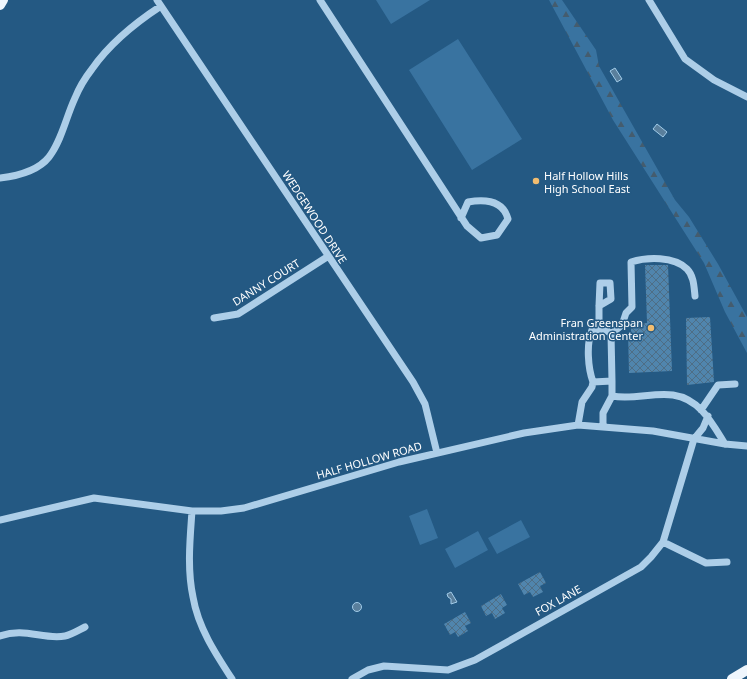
<svg xmlns="http://www.w3.org/2000/svg" width="747" height="679" viewBox="0 0 747 679" font-family="'Noto Sans',sans-serif">
<defs>
<pattern id="forest-firs" width="22" height="20" patternUnits="userSpaceOnUse"><rect width="22" height="20" fill="#3973a0"/><path d="M5 1l3.5 6h-7zM16 11l3.5 6h-7z" fill="#445c6e"/></pattern>
<pattern id="building-cross-hatch" width="8" height="8" patternUnits="userSpaceOnUse"><rect width="8" height="8" fill="#5085ad"/><path d="M0 0l8 8M0 8l8-8" fill="none" stroke="#4e6e86"/></pattern>
</defs>
<rect width="100%" height="100%" fill="#245983"/>
<!-- forest -->
<path fill="url(#forest-firs)" d="M549,0h13l34,50 3,16 76,134 14,17 29,47 29,53v36l-22,-41 -21,-49 -91,-143z"/>
<!-- garden -->
<path fill="#3973a0" d="M376,0h54l-39,24z
M458,39l64,100 -50,31 -63,-100z
M427,509l11,29 -18,7 -11,-29z
M521,520l9,17 -33,17 -9,-16z
M478,531l10,19 -33,18 -10,-19z"/>
<!-- water -->
<path fill="#5a7f9c" stroke="#a1cbe8" d="M615,68l7,11 -5,3 -7,-11z
M657,124l10,8 -4,5 -10,-8z
M451,592l6,10 -6,2v-5l-3,-2 -1,-3z
M352.5 607a4.5 4.5 0 1 1 9 0a4.5 4.5 0 1 1-9 0Z"/>
<!-- building -->
<path fill="url(#building-cross-hatch)" d="M645,265h23l4,106 -43,2 -1,-41h3v-8l16,-1z
M710,317l4,65 -27,3 -1,-67z
M540,572l6,11 -6,3 3,6 -10,5 -3,-5 -6,3 -6,-11z
M501,594l6,11 -5,3 3,5 -10,6 -3,-6 -6,3 -5,-10z
M465,612l6,11 -6,3 3,5 -10,6 -3,-5 -5,3 -6,-11z"/>
<g fill="none" stroke-linecap="round" stroke-linejoin="round">
<!-- minor -->
<path stroke="#adcee8" stroke-width="7" d="M157,0l256,382 12,22 12,49
M320,0l147,226 14,12 16,-3 11,-16c-5,-19 -23,-20 -40,-17l-7,16
M649,0l36,59 29,21 33,17
M0,178c17,-2 38,-7 49,-21 13,-17 17,-40 26,-59 4,-10 10,-20 17,-29 18,-26 43,-46 69,-63
M599,306l12,-7 -1,-16h-10l-1,23v23
M214,318l24,-4 89,-57
M611,334l11,-9 4,-12 6,-6 -1,-45c16,-5 43,-6 56,7 7,7 7,18 8,27
M593,382c-5,-14 -7,-38 -1,-52l13,-1 6,5 1,47
M612,396c21,4 42,-4 61,-1 27,4 39,28 52,49
M701,410l17,-25 17,-1
M578,425l4,-23 10,-15 1,-5 19,-1v15l-9,17v14
M192,511c-2,28 -5,58 1,86 5,30 22,56 39,82
M0,520l94,-22 98,13h29l23,-3 155,-46 125,-29 54,-8 75,6 72,13 22,2
M663,542l43,21 21,-1
M0,636c25,-9 43,4 65,0 6,-1 14,-6 20,-9
M352,679l16,-9 16,-4 64,4 27,-10 166,-93 10,-10 12,-15 31,-103 9,-11 5,-12"/>
<!-- major -->
<path stroke="#eff6fd" stroke-width="10" d="M0,5l3,-5
M732,679l15,-9"/>
</g>
<!-- markers -->
<g fill="#f2bd70" stroke="#245983" stroke-width="1.5">
<circle cx="536" cy="181" r="4"/>
<circle cx="651" cy="328" r="4"/>
</g>
<g text-anchor="middle" dominant-baseline="central" stroke-width="3" stroke-linejoin="round" paint-order="stroke">
<!-- poi labels -->
<g font-size="11" fill="#fff" stroke="#245983" text-anchor="start">
<text x="544" y="175">Half Hollow Hills<tspan x="544" dy="13">High School East</tspan></text>
<text x="643" y="322" text-anchor="end">Fran Greenspan<tspan x="643" dy="13">Administration Center</tspan></text>
</g>
<!-- street labels -->
<g font-size="11" fill="#fff" stroke="#245983">
<text transform="translate(315 217) rotate(57)">WEDGEWOOD DRIVE</text>
<text transform="translate(266 282) rotate(-32)">DANNY COURT</text>
<text transform="translate(369 460) rotate(-16)">HALF HOLLOW ROAD</text>
<text transform="translate(558 600) rotate(-29)">FOX LANE</text>
</g>
</g>
</svg>
